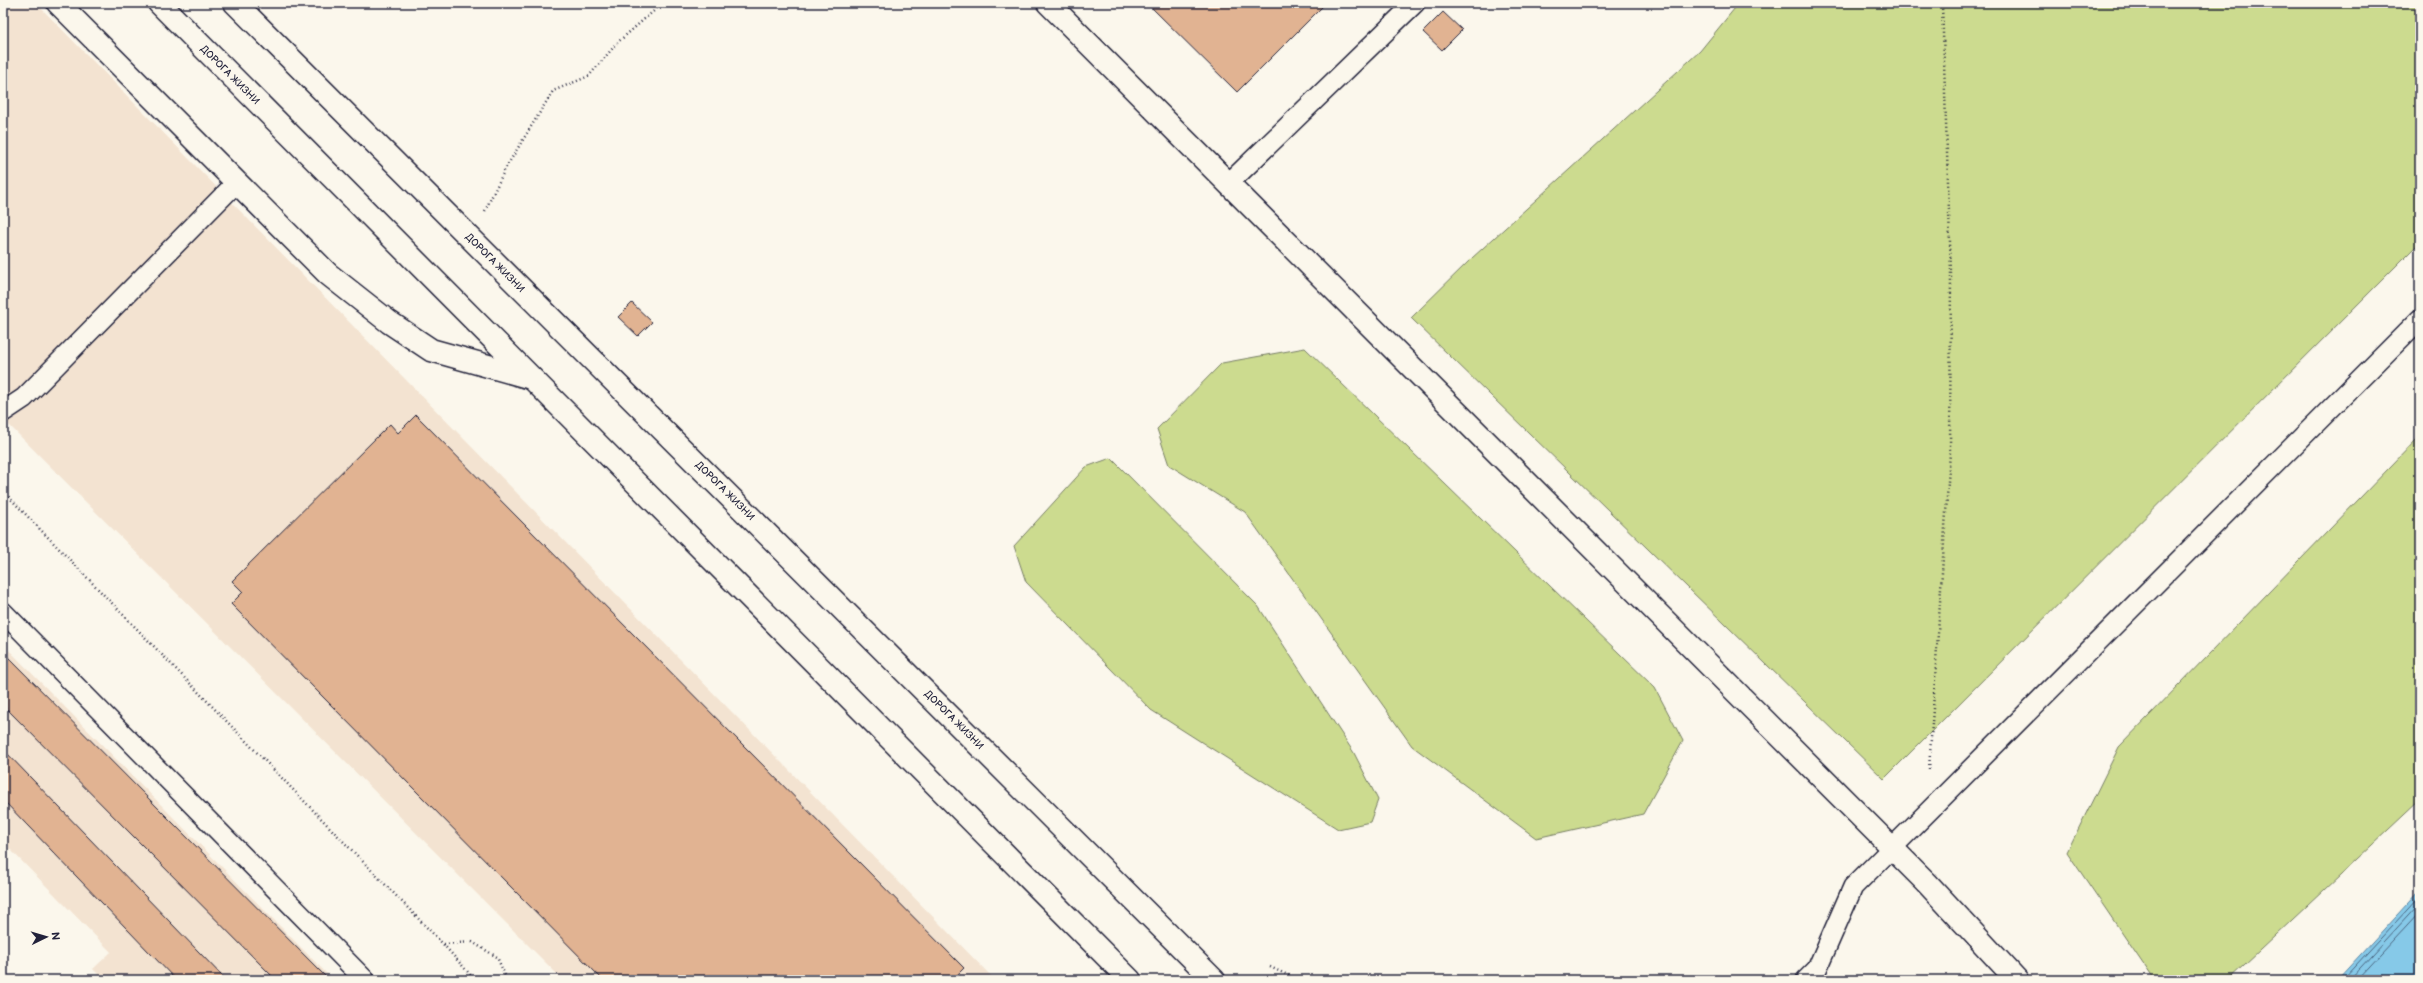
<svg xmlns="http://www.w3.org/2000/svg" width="2423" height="983" viewBox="0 0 2423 983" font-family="'Balsamiq Sans',sans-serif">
<rect width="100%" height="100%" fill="#fbf7ec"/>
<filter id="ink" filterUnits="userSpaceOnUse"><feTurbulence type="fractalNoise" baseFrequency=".025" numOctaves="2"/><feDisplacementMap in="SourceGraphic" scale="8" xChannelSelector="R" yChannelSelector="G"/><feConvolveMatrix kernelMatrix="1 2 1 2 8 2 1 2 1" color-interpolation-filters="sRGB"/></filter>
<g filter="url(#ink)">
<!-- built -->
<path fill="#f3e3d1" d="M3,3h33l959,977h-432l-560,-561z
M3,644l330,336h-229l-11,-11 18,-17 -108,-110z"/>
<!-- green -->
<path fill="#ccdb8f" stroke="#777e65" d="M1739,3h681v239l-536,537 -473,-461 61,-60 228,-207z
M1305,348l350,340 28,53 -40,73 -107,24 -124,-92 -167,-234 -76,-47 -12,-36 65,-66z
M2420,436v364l-192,180h-74l-87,-128 52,-105z
M1111,458l147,148 96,147 24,47 -8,22 -32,7 -187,-119 -125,-128 -12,-36 72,-79z"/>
<!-- water -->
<path fill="#86c9e8" stroke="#5e86a3" d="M2420,890v86l-4,4h-79z"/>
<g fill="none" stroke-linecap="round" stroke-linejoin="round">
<!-- shore -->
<path stroke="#4a6580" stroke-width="1" d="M2342,980l78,-84
M2349,980l71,-77
M2357,980l63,-68"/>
</g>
<!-- building -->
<path fill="#e1b392" stroke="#22223b" d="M1147,3h179l-89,89z
M1443,12l19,18 -20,20 -19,-18z
M632,303l20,19 -14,14 -20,-19z
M416,415l548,553 -12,12h-12l-3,-3 -4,3h-330l-372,-376 12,-12 -11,-11 158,-157 8,9z
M3,652l326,328h-53l-273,-275z
M3,749l223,231h-50l-173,-180z"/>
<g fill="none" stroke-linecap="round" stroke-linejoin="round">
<defs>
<path id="lane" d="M1228,184l187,-181
M3,412l21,-14 213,-216
M3,612l362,368
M1806,980l11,-11 36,-82 567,-568"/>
<path id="street" d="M58,3l270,271 61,48 42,28 100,28
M1048,3l879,880 90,97"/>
<path id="secondary" d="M159,3l971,977
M235,3l979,977"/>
</defs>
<!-- lane casing -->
<use href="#lane" stroke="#22223b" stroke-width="22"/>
<!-- street casing -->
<use href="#street" stroke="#22223b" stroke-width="25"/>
<!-- secondary casing -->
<use href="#secondary" stroke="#22223b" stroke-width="25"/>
<!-- path -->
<path stroke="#22223b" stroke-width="2.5" stroke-dasharray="1 3" stroke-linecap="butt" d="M485,211l20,-42 48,-78 36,-15 29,-34 45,-39
M3,491l440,453 32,36
M1929,769l21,-317 1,-180 -9,-269
M444,944l28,-2 25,15 10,23
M1270,967l29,13"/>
<!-- lane -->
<use href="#lane" stroke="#fbf7ec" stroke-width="19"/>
<!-- street -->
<use href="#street" stroke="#fbf7ec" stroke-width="22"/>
<!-- secondary -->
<use href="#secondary" stroke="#fbf7ec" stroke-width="22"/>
</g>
</g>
<g text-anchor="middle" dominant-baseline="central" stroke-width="3.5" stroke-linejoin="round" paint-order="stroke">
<!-- street labels -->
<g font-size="10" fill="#22223b" stroke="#fbf7ec">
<text transform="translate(230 75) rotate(45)">ДОРОГА ЖИЗНИ</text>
<text transform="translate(495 263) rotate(45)">ДОРОГА ЖИЗНИ</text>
<text transform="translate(725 491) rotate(45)">ДОРОГА ЖИЗНИ</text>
<text transform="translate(954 720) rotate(45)">ДОРОГА ЖИЗНИ</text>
</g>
</g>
<!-- margin -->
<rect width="2423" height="983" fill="none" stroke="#fbf7ec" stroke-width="16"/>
<rect x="8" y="8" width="2407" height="967" fill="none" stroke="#22223b" stroke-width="1.5" filter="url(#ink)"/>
<!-- north arrow -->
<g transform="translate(46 937) rotate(85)" stroke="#fbf7ec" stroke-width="3" paint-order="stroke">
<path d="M0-3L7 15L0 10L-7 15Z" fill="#22223b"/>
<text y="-6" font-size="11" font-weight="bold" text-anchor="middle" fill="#22223b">N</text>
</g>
</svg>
